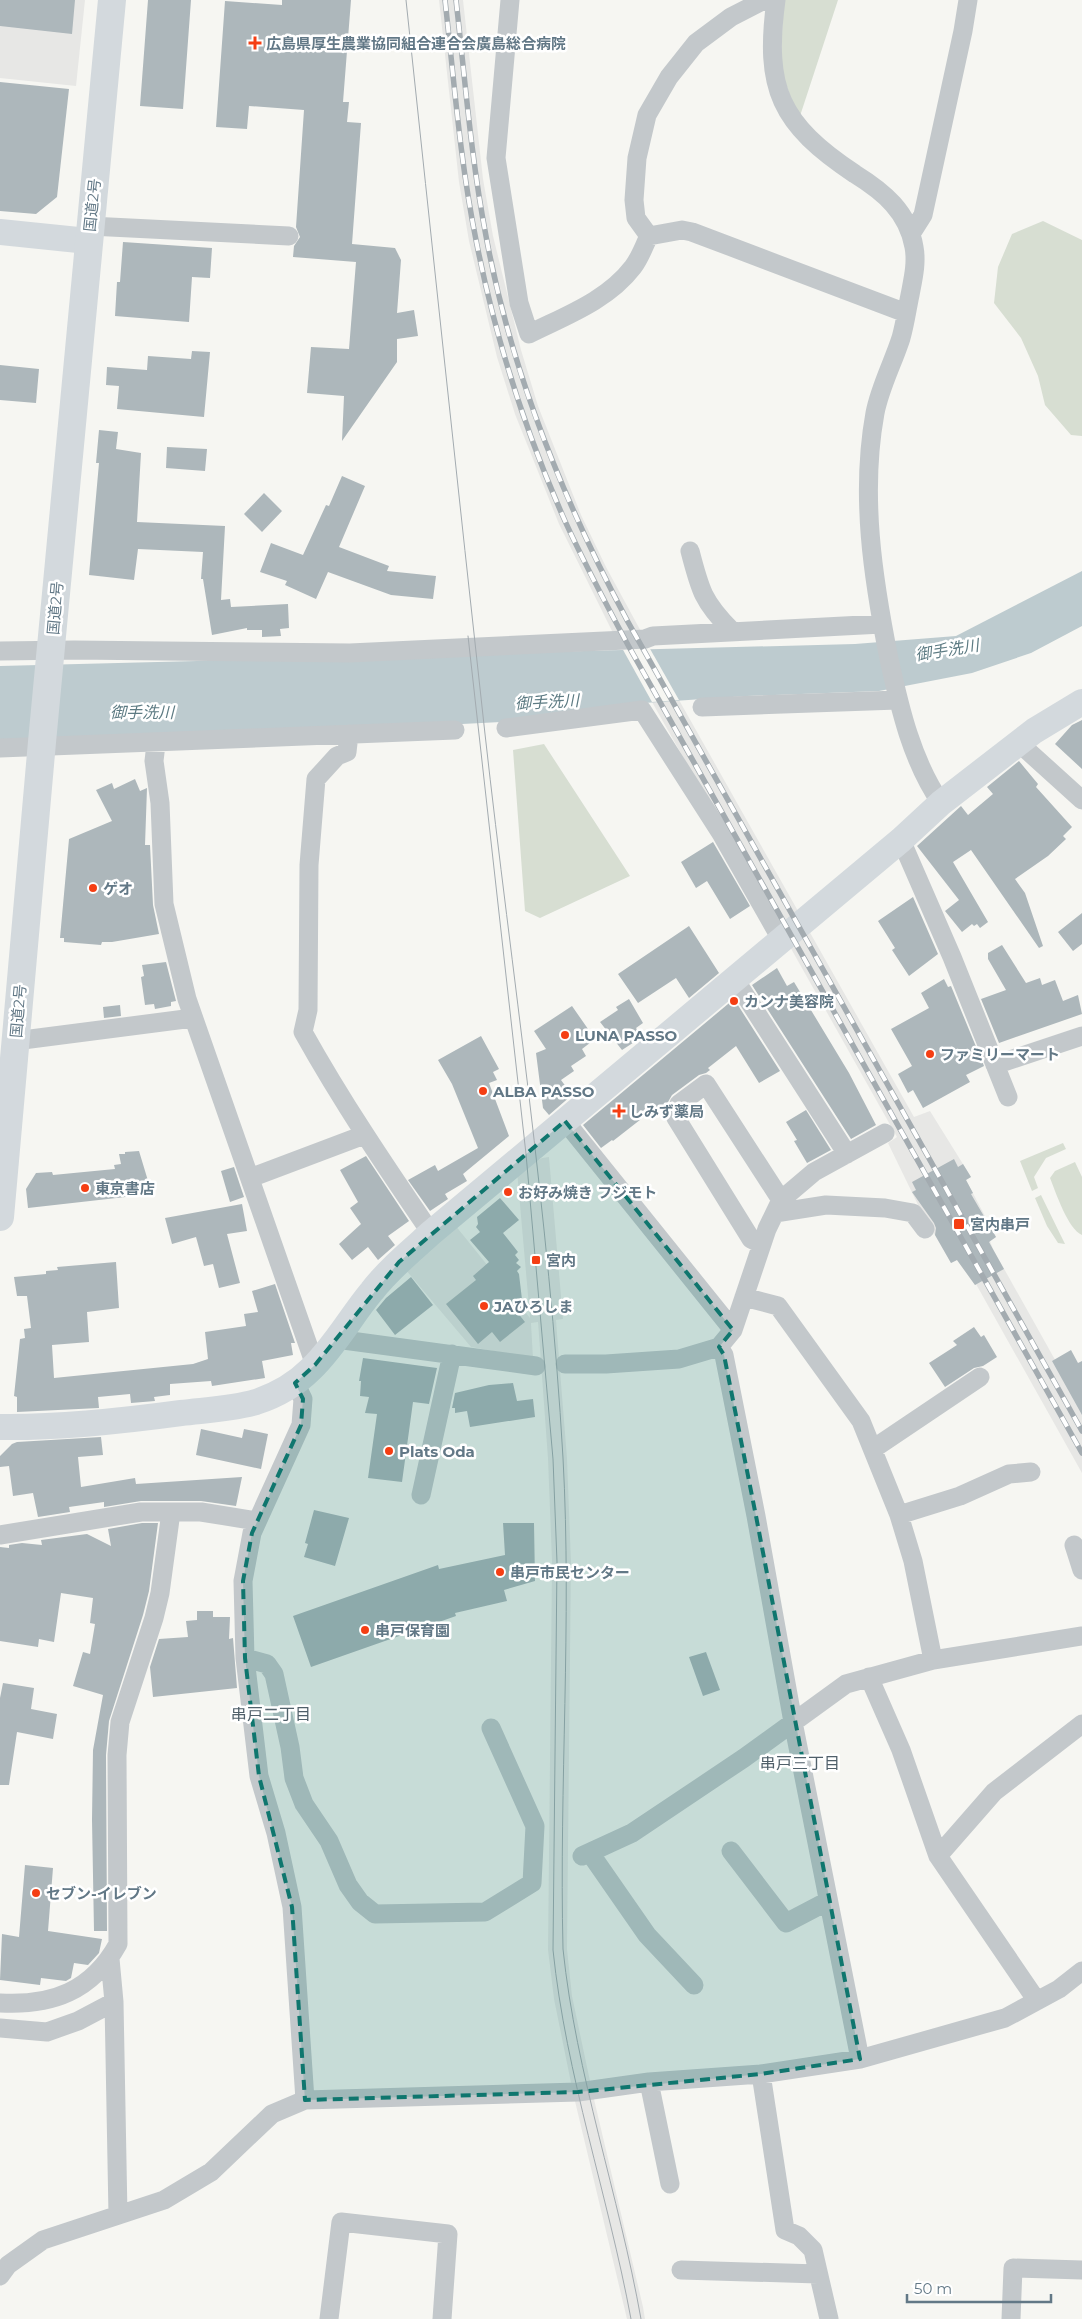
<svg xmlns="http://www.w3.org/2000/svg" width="1082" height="2319" viewBox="0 0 1082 2319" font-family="Montserrat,'Noto Sans JP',sans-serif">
<rect width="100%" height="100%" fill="#f6f6f2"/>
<!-- built -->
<path fill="#e7e7e5" d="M0,0h85l-9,86 -76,-8z
M439,0h24l20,179 10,57 28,114 17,56 43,109 25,52 38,70 -27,1 -5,-7 -53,-107 -44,-110 -18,-57 -28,-116 -10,-59z
M679,700l119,211 -19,16 -127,-225z
M808,929l106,188 16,-6 41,66 -5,3 30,57 -6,4 3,8 89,159v65l-106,-189 -1,1 -18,-25 -6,3 -30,-52 -33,-68 9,-6 -108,-192z
M549,1157l14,162 -7,1 11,138 4,104 -4,387 5,47 18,85 -19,2 -17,-84 -6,-49 4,-388 -4,-103 -10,-137 -7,1 2,35 -62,-11 -66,-78 50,-44 75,93 -13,-147 25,-13z
M593,2095l50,212 2,12h-18l-53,-222z"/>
<!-- green -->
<path fill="#d7ded2" d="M783,0h55l-38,116 -6,-9 -13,-37z
M1043,221l39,19v196l-11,-1 -26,-30 -7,-29 -17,-38 -27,-35 4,-36 14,-33z
M544,744l86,132 -90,42 -15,-7 -12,-161z
M1063,1143l3,6 -20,9 -12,19 4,11 -6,3 -12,-30z
M1075,1162l7,15v58c-14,-6 -26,-42 -32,-57l5,-7z
M1041,1195l24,49 -7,-1 -11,-17 -12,-28z"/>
<!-- water -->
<path fill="#bdcbcf" d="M1082,571v55l-51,27 -59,20 -93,18 -132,5 -132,9 -114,17 -39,2 -103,2 -359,16v-76l855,-22 101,-8z"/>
<!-- pier -->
<path fill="#f6f6f2" d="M649,647l30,53 -27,2 -30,-54z"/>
<!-- building -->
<path fill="#adb7bb" d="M0,0h75l-3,34 -72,-8z
M148,0h43l-8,109 -43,-3z
M282,0h69l-8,102h6l-2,20 14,1 -9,121 43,4 6,12 -4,53 17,-3 4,26 -21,3v23l-55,79 2,-45 -37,-3 4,-46 38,2 7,-87 -63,-5 1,-11 6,-9 -4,-10 8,-117 -55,-4 -2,23 -31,-2 9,-126 57,4z
M0,82l69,7 -12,108 -21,17 -36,-3z
M123,242l89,6 -2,30 -18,-1 -3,45 -74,-6 2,-34h3z
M192,351l18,1 -6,65 -87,-8 2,-23 -13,-1 1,-18 40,3 1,-14 43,3z
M0,365l39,4 -3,34 -36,-3z
M99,430l19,2 -2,17 25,4 -4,69 88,4 -4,74 9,-1 1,8 57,-3 1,24 -9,1 1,7 -19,1v-7h-15v-2l-35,7 -9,-56h-2l2,-27 -65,-3 -4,31 -45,-5 10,-112h-3z
M167,447l40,2 -2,22 -39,-3z
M342,476l23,10 -26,61 50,19 -2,5 49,5 -3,23 -42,-4 -63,-23 -12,27 -31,-14 2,-4 -27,-9 11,-29 32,12 23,-50 3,1z
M264,493l18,18 -20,21 -18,-18z
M1082,720v49l-27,-25 17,-19z
M1019,761l19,23 -2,3 36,40 -9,9 3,3 -18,17 -33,23 10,14 18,53 -4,2 -68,-98 -18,12 35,60 -8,6 -3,-4 -3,2 -2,-2 -10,8 -17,-21 14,-11 -42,-54 44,-40 7,9 25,-21 -6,-7z
M135,779l5,12 7,-3 -2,57h5l3,60 6,29 -47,8h-10l-1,3 -37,-3v-4h-4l9,-99 43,-18 -16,-31 16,-7 2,6z
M713,842l37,64 -20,13 -23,-38 -11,7 -15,-26z
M913,897l25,57 -29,22 -17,-26 3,-2 -17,-27z
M1082,913v31l-9,7 -15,-19z
M689,926l30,47 -30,25 -13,-20 -38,25 -20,-29z
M1002,945l24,38 14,-5 2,7 13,-5 8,21 15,-6 4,19 -83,29 -18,-44 25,-9 -18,-31v-6z
M166,962l10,39 -5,1v4l-16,3 -1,-5 -9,1 -4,-28 3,-1 -2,-11z
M777,968l10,18 7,-4 55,91 27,52 -25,14 -99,-154z
M944,979l4,8 3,-1 33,80 -18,9 4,7 -47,26 -10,-18 -5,3 -10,-19 14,-8 -21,-37 38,-21 -8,-15z
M629,999l14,24 -7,5 6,9 -20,13 -22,-28 18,-12 -2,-3z
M734,999l46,72 -21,12 -23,-37 -28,22 2,2 -4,3 -7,2 -27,20 -4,7 -17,14 -2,-2 -4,2 -32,25 -1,-1 -11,8 -18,-23z
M120,1005l1,11 -17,2 -1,-11z
M572,1006l23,33 -13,10 4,7 -15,10 3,5 -13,9 11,15 -23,20 -6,-7 -7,-55 10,-4 -12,-18z
M481,1036l18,33 -6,3 4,8 -8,3 20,53 -46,38 4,7 -22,13 3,5 -18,12 -22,-31 27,-15 3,6 40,-23 -26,-64 -14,-24z
M806,1110l25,40 -24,13 -13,-22 3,-1 -11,-18z
M139,1151l13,43 -124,14 -2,-19 10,-16 16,-1 1,3 62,-6 -1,-4 7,-1 -2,-10h6v-2z
M366,1156l43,65 -21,15 7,9 -17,15 -10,-13 -16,13 -13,-16 22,-20 -11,-16 8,-6 -18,-32z
M954,1159l4,8 5,-3 8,13 -5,3 7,13 -2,1 25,43 -7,5 15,27 -29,16 -18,-25 -6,3 -16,-28 1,-7 -2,-5 -22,-31 4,-2 -4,-8z
M234,1167l10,30 -14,5 -9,-31z
M500,1198l19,22 -16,13 15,19 -3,3 4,5 -3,3 5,4 -4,4 2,3 4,34 -6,4 8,10 -25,20 -8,-10 -14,12 -32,-40 30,-24 -3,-4 16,-14 -19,-22 10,-8 -4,-5 2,-3 -1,-7z
M242,1204l5,27 -20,3 13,49 -21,5 -6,-24 -9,2 -8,-29 -24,7 -7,-26z
M116,1262l3,46 -32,4 2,30 -37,3 2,33 139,-14 15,-5 -3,-27 41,-6 -2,-12 14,-2 -6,-21 23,-7 20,59h-4l2,12 -31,6 3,17 -53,8 -1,-5 -41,3v11l-16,2 1,4 -24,2 -1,-9 -32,3 1,11 -82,4v-15l-3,-1 6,-57 5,-1 -1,-9 7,-1 -4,-32h-10l-3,-19 32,-3v-3l12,-1 -1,-3z
M411,1277l22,28 -38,30 -19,-25 10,-12z
M974,1327l7,10 3,-2 13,22 -14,9 -9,2 -29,19 -16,-24 28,-18 -4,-4z
M1071,1350l7,13 4,-2v54l-30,-54z
M363,1358l74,10 -8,36 -16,-2 -11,80 -34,-4 9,-64 -12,-1 4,-16 -9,-1 1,-15h-2z
M513,1383l4,18 16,-2 2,18 -65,10 -3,-16 -12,2v-5h-3l3,-15 34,-8z
M201,1429l41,9 2,-9 24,5 -7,35 -65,-14z
M101,1437l2,18 -25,2 3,30 54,-9 1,6 106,-7 -6,29 -35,-5h-60l-37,6v-5l-35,5 1,5 -32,5 -5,-24 -20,3 -4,-30 -9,1v-11l12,-12 5,-2z
M314,1510l35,8 -14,48 -31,-9 4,-13 -3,-1z
M142,1523h16l-9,68 -6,24 -34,106 -3,34 1,176h-13l-2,-111 1,-70 10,-55 -30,-9 10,-34 7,2 5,-30 -5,-1 3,-25 -32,-5 -7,49 -15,-3 -1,8 -38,-6v-94l9,1v-3l13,-2 20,2 -1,-5 46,-6 24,12 -3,-17z
M503,1523h31l1,58 -31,9 3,11 -52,12 1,3 -145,51 -18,-51 145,-51 1,4 66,-14z
M197,1611h16v6h17l-1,22 4,-1 4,50 -84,9 -3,-30 9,-28 29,-2 -2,-16 11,-1z
M706,1652l14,38 -17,6 -14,-39z
M3,1683l31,5 -3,21 26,5 -4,25 -36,-7 -8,53h-9v-87z
M25,1865l28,3 -5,63 54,8 -3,14 -11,12 -14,-2 -3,15 -5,3 -25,-3 -1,7 -40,-5 2,-46 17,3z"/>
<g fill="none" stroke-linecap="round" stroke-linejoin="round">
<!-- street -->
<path stroke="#c3c8cb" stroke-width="19" d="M510,0l-14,158 23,145 10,31c36,-18 78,-33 104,-67 7,-9 11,-21 16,-31l33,-6 10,2 214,81
M776,0c-12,89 4,124 79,174 29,18 53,38 59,73 3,16 -1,32 -4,48 -3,14 -5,29 -9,43 -8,25 -21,49 -26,75 -15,82 -2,166 14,246 11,50 23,102 52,144
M90,226l199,10
M911,234l12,-19 40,-184 5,-31
M649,236l-13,-18 -2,-18 3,-42 10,-43 22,-38 27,-34 35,-26 33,-17
M690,551c10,39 13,51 42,80
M0,651l74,-1 276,3 276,-13 19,-1 8,-3 229,-12
M702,707l196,-7
M506,728l136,-18 80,125 59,104
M349,734l-2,18 -10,4 -21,23 -7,86 -1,145 -5,22c39,70 83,135 128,201
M1019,743l63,57
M156,744l-2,17 6,42 4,101 23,95 128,366
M0,748l455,-18
M901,840l51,117 56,140
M734,978l113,176
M15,1041l178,-23
M995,1065l87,-29
M565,1121l168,209
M250,1178l114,-43
M775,1213l51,-8 59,3 28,5 12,16
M761,1244l-10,-5 -75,-121 3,-14 27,-20 75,116
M744,1297l34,9 83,115 38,94 14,46 20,99
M336,1339l200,27
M719,1347l5,8 32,161 37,206 67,337
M565,1364h41l73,-5 40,-12 14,-17 34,-101 14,-29 33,-28 71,-39
M295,1383l8,16 -2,26 -49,108 -9,48 2,77 14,118 17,57 16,74 13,193
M873,1449l107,-72
M421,1495l31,-141
M899,1515l61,-19 49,-22 22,-2
M0,1535l141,-23h60l56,9
M1074,1545l8,25
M245,1658l22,6 7,10 16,73 4,31 10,26 25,37 19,44 12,17 15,12 110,-2 47,-29 3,-57 -44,-98
M869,1677l32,73 37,106 99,145
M731,1851l55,72 42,-22
M590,1853l57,82 47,50
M582,1856l50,-23 112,-75 102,-74 87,-24 149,-24
M938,1856l56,-64 88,-68
M110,1959l4,43 4,213
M0,2003c52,3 92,-12 118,-59l-1,-189 3,-33 34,-104 6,-25 11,-81
M0,2028l47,4 31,-11 36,-19
M761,2074l24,156 14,6 14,14 16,69
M649,2082l21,102
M681,2270l137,4
M0,2276l8,-11 35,-25 121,-40 47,-28 61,-58 33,-14 273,-8 71,-10 112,-8 99,-15 145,-41 54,-29 23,-18
M329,2319l12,-97 107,12 -6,85
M1011,2319l2,-51 69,2"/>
<!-- secondary -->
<path stroke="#d3d9dd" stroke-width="26" d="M0,232l88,9
M0,1427c60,1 122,-6 181,-14 25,-3 52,-4 75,-11 21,-7 40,-18 55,-33 24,-23 40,-53 61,-78 17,-22 39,-40 59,-58l470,-393 40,-37 93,-72 48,-29"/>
<!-- highway -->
<path stroke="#d3d9dd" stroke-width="28" d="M0,1217l42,-475 70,-742"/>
<!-- tram -->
<path stroke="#a3abb0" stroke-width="1" d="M406,0c26,245 52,489 79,734 27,241 64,481 78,724 9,164 -4,327 0,491 13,126 56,246 78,370
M468,636l58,518 27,305 4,103 -4,388c13,126 55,245 78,369"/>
<defs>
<path id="rail" d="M445,0c9,80 15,161 31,240 19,97 49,191 89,281 19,42 41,83 63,124l454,808
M456,0c9,79 15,158 30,236 25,136 77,264 142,386l454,809"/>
</defs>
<!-- rail casing -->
<use href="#rail" stroke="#a3abb0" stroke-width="5.5"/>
<!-- rail -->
<use href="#rail" stroke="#fff" stroke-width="4" stroke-dasharray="11" stroke-linecap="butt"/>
</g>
<!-- marked area -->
<path fill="#0f766e" fill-opacity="0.2" stroke="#0f766e" stroke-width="4" stroke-dasharray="10 6" stroke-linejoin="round" d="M565,1121l168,209 -14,17 5,8 32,161 104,543 -99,15 -183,18 -273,8 -13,-193 -33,-131 -14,-118 -2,-77 9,-48 49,-108 2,-26 -8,-16 20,-18 84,-103z"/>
<!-- markers -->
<g fill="#f53e13" stroke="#fff" stroke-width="2">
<path d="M252.5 35.5h5v5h5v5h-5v5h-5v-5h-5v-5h5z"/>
<circle cx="93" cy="888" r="5"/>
<circle cx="734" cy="1001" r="5"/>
<circle cx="565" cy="1035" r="5"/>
<circle cx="930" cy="1054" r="5"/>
<circle cx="483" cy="1091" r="5"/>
<path d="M616.5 1103.5h5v5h5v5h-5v5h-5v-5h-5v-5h5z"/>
<circle cx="85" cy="1188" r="5"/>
<circle cx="508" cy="1192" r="5"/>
<rect x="953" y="1218" width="12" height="12" rx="2.5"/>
<rect x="531" y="1255" width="10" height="10" rx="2.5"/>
<circle cx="484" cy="1306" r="5"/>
<circle cx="389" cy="1451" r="5"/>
<circle cx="500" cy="1572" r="5"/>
<circle cx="365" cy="1630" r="5"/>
<circle cx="36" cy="1893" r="5"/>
</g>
<g text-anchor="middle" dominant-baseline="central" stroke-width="5" stroke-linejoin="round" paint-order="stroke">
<!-- poi labels -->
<g font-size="15" font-weight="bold" fill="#627886" stroke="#fff" text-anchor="start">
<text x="266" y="43">広島県厚生農業協同組合連合会廣島総合病院</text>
<text x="103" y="888">ゲオ</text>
<text x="744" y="1001">カンナ美容院</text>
<text x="575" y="1035">LUNA PASSO</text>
<text x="940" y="1054">ファミリーマート</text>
<text x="493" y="1091">ALBA PASSO</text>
<text x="629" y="1111">しみず薬局</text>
<text x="95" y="1188">東京書店</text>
<text x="518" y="1192">お好み焼き フジモト</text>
<text x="970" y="1224">宮内串戸</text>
<text x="546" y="1260">宮内</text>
<text x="494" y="1306">JAひろしま</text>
<text x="399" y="1451">Plats Oda</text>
<text x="510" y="1572">串戸市民センター</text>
<text x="375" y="1630">串戸保育園</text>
<text x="46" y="1893">セブン-イレブン</text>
</g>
<!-- street labels -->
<g font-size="15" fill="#627886" stroke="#fff">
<text transform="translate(92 205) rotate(-84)">国道2号</text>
<text transform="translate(55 608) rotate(-85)">国道2号</text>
<text transform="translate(18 1011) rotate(-85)">国道2号</text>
</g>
<!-- water labels -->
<g font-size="16" font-style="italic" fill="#5d7b83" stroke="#fff">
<text transform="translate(947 650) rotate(-9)">御手洗川</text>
<text transform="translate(547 702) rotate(-3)">御手洗川</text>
<text x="142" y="712">御手洗川</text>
</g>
<!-- neighbourhood labels -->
<g font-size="16" fill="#50606a" stroke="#fff">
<text x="271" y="1714">串戸二丁目</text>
<text x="800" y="1763">串戸三丁目</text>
</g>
</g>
<!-- scale -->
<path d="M907 2294v8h144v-8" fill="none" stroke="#627886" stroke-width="2.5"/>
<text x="914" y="2294" font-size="15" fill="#627886" stroke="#ffffff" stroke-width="4" paint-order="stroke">50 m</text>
</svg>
